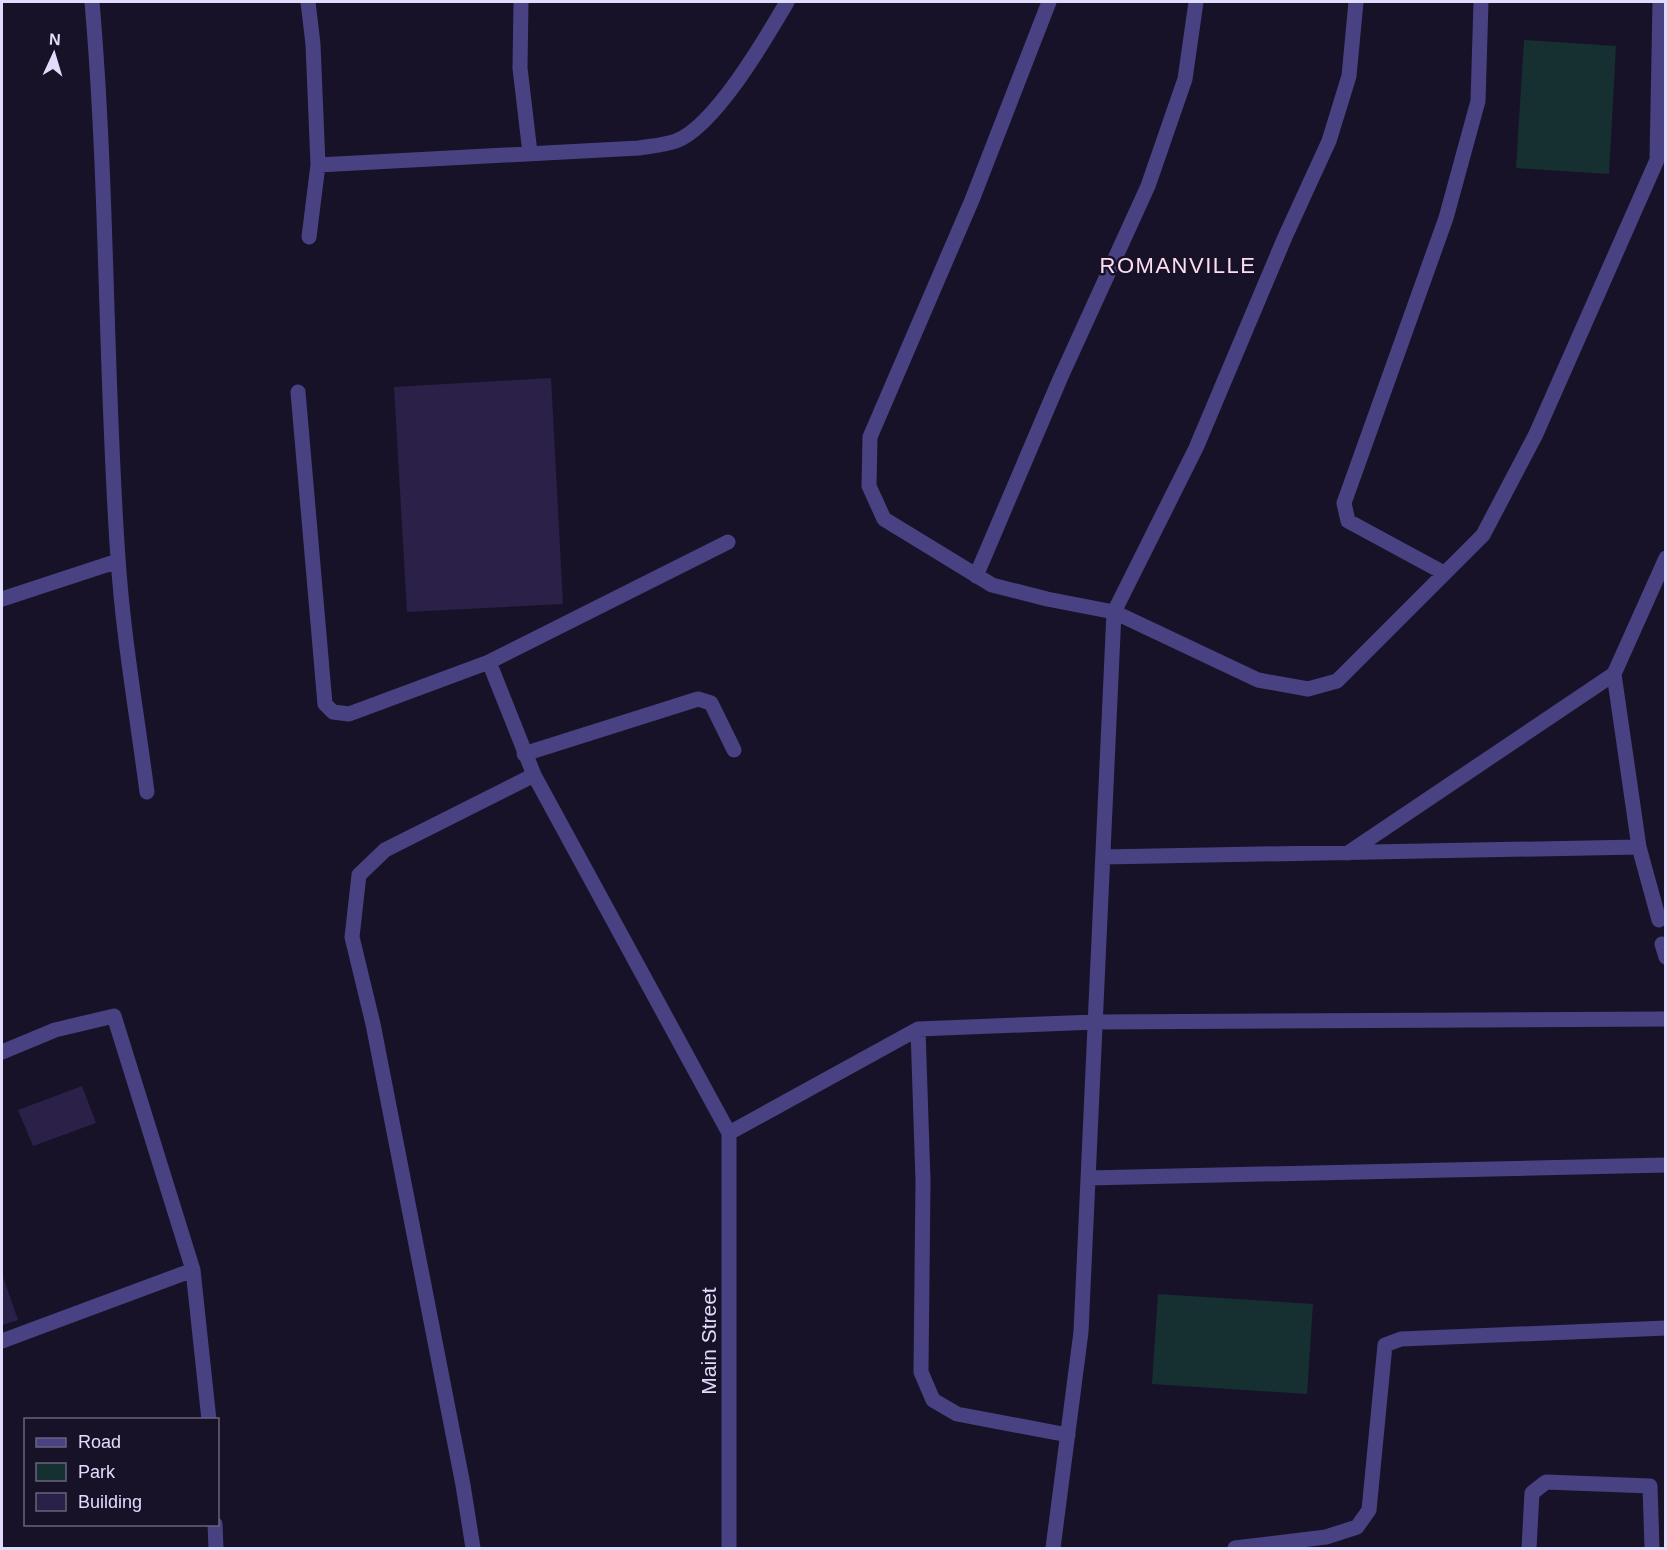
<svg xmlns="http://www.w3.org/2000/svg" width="1667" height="1550" viewBox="0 0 1667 1550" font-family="Helvetica,sans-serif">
<rect width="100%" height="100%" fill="#181228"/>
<!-- green -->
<path fill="#163031" d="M1524,40l92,6 -7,128 -93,-6z
M1158,1294l155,10 -6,90 -155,-10z"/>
<!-- building -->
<path fill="#2b2047" d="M551,378l12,226 -156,8 -13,-225z
M82,1086l14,37 -63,23 -15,-36z
M2,1274l16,46 -16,5z"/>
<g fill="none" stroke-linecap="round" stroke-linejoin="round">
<!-- service -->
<path stroke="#494282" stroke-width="15" d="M524,754l174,-55 13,4 23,47"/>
<!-- minor -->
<path stroke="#494282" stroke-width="15" d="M92,2c16,185 13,371 26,556 5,78 19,157 29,234
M308,2l5,42 5,121 -9,72
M521,2l-1,66 10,85
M1049,2l-77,198 -102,237 -1,49 15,33 108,66 55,14 67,13 144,68 50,9 29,-8 146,-146 53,-101 121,-274 3,-158
M318,165l321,-17c12,-2 26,-3 37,-7 39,-15 90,-103 111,-139
M298,392l27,312 8,8 16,2 140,-52 45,113 195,358v415
M1444,573l-96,-52 -4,-18 102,-285 32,-117 3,-99
M976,576l84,-197 88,-193 37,-107 11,-77
M2,599l116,-38
M489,662l239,-120
M1348,853l266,-179
M1103,857l536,-10
M1659,920l-20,-73 -25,-173 52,-116
M1662,944l4,13
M918,1029l5,152 -2,191 12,28 24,14 111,21
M2,1052l53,-22 59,-14 79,254 16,150
M729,1133l189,-104 177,-7 571,-3
M1088,1178l578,-13
M2,1341l191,-71
M215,1524l1,24
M473,1548l-10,-63 -90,-461 -21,-87 7,-62 26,-25 149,-75
M1053,1548l28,-216 33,-720 82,-164 89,-211 44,-96 20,-65 7,-74
M1235,1548l91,-11 31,-10 12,-17 16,-165 16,-6 265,-11
M1529,1548l3,-55 14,-11 104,4 2,62"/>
</g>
<g text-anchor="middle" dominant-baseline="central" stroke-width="5" stroke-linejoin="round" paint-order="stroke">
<!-- street labels -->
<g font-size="21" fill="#e2dcfc" stroke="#181228">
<text transform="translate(708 1341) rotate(-90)">Main Street</text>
</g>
<!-- neighbourhood labels -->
<g font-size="22" letter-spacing="1.5" fill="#fcdeef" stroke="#181228">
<text x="1178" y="265">ROMANVILLE</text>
</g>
</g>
<!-- border -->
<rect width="1667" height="1550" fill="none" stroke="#e2dcfc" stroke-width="6"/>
<!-- legend -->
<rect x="24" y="1418" width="195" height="108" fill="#181228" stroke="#69637d" stroke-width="1.5"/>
<rect x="36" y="1438" width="30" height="9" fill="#494282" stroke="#69637d" stroke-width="1.5"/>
<text x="78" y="1448" font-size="18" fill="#e2dcfc">Road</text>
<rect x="36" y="1463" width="30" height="18" fill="#163031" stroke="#69637d" stroke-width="1.5"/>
<text x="78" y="1478" font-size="18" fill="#e2dcfc">Park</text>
<rect x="36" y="1493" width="30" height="18" fill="#2b2047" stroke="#69637d" stroke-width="1.5"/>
<text x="78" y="1508" font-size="18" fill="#e2dcfc">Building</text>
<!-- north arrow -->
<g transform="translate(54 54) rotate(4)" stroke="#181228" stroke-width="4.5" paint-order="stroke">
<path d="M0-4.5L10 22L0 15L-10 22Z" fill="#e2dcfc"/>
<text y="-9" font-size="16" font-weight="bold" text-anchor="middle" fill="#e2dcfc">N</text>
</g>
</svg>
